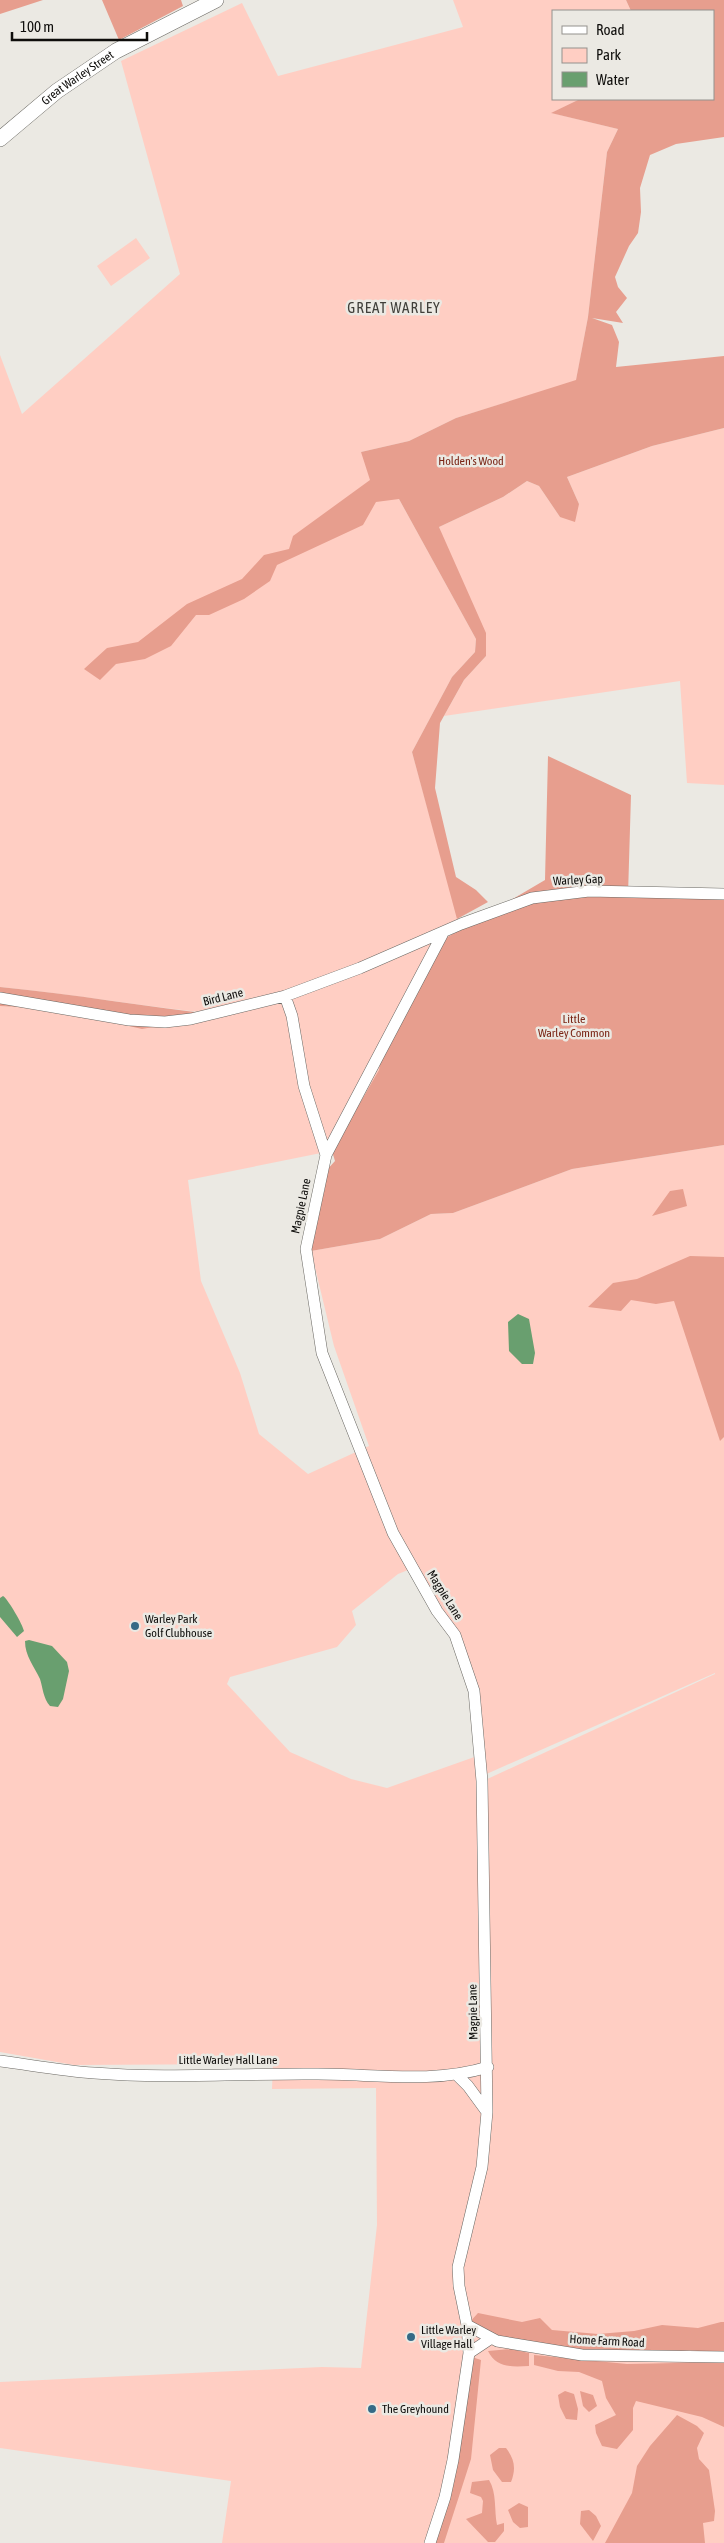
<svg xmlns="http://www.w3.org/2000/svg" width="724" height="2543" viewBox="0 0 724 2543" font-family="'Asap Condensed',sans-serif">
<rect width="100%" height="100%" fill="#ebe9e3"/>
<!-- green -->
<path fill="#ffcec3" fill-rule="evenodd" d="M453,0h173l5,11h-78v88h27l-28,14 66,16 -11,23 -19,165 -12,64 -120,37 -47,23 -48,11 38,47 77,140 -1,13 -23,25 -40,75 49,178 -81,140 -54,85 -5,-2 -133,27 13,101 39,92 19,61 49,40 61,-28 -35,-100 -23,-95 69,-12 51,-25 22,-1 119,-44 152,-24v1398h-502l9,-62 -231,-33v-66l322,-15 39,1 16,-143 -1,-137 -104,1 1,-25 -199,1 -74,-13v-1046l218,8c-73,-7 -145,-20 -218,-27v-632l22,59 158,-140 -59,-213 121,-58 36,73 185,-49zM413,1568l42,67 19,56 6,64 -93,33 -36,-9 -61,-27 -63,-68 3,-7 107,-30 19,-22 -4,-14 46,-37zM715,1673v1l-232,107 -1,-5z
M136,238l14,20 -39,28 -14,-20z
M724,428v357l-37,-2 -7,-102 -236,35 20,-36 22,-24 -47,-129 64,-30 24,-16 12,5 21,31 19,-13 -12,-27 85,-31z"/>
<!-- forest -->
<path fill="#e79e8e" d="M0,0h43l-43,14z
M102,0h79l2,6 -64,34z
M626,0h98v137l-48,7 -26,11 -10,33 1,24 -3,21 -9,13 -14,31 3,10 9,11 -11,14 7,11 -31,-5 20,7 7,17 -3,25 108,-11v72l-72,18 -85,31 12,27 -4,18 -15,-5 -21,-31 -12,-5 -24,16 -64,30 47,106v23l-22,24 -24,43 -5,65 21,89 20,13 12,12 -31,17 -45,-167 40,-75 23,-25 1,-13 -77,-140 -23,3 -13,23 -86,40 -7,16 -26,18 -35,16h-13l-25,31 -26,13 -29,5 -16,16 -16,-11 23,-21 31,-6 49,-38 55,-25 22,-24 25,-6 4,-13 77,-56 -9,-28 48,-11 47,-23 120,-38 12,-63 19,-165 11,-23 -67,-16 29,-14h133v-88h-82z
M548,756l83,39 -3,100 96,4v246l-152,24 -119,44 -22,1 -51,25 -69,12v-33l14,-29v-17l10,-11 -3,-10 47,-81 2,-13 65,-119 99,-58z
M0,987c74,7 147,20 220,28l-78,14 -86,-20 -56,-3z
M683,1189l4,17 -35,10 18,-25z
M690,1256l34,1v180l-4,4 -46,-140 -18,3 -25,-4 -10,11 -33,-4 25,-24 24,-4z
M478,2313l44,9 18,-4 12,12 46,4 36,-3 28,-6 36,3 23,-6h3v32l-35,-4 -32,4 -51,-1 -99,-15 -24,-6 -16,-7z
M511,2349l18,4v13c-17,1 -33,2 -41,-15z
M534,2355l93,9 97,-2v65l-22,-10 -66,-16 -3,7v22l-16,19 -15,-3 -6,-13 -1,-8 21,-10 -10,-17 -4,-17 -23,-9 -21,-1 -24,-6z
M472,2357l9,3 -10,99 -27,84h-10z
M565,2391l9,3 4,15 -1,11 -11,-1 -6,-12 -2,-12z
M580,2391l13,4 4,11 -8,6 -6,-6z
M677,2415l20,11 7,7 -7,15 2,11 10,11 6,41 -1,10 -11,2 2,20h-100l27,-50 5,-27 13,-20z
M499,2448h7c9,12 10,21 5,34h-9l-9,-12 -3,-15z
M489,2480c8,13 5,30 8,45l7,-2v8l-9,11h-7l-22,-23 16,-6 1,-12 -2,-4 -11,-4 2,-11z
M519,2503l9,4v20l-8,1 -7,-6 -5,-12z
M589,2510l7,6 5,10 -8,15 -13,-17 1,-13z"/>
<!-- water -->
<path fill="#699f6f" d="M518,1314l11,5 6,34 -2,11h-11l-13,-13 -1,-29z
M3,1596c5,3 20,29 21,35l-7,6 -17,-20v-19z
M29,1640l23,6 15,16 2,9 -6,28 -5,8 -8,-1c-7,-8 -7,-18 -10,-27 -6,-13 -15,-23 -15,-38z"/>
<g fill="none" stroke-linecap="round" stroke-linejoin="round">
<defs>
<path id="minor" d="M285,996l7,20 12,70 22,69 -20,94 16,104 71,180 44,78 18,24 19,56 8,90 5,331 -5,55 -24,100 1,19 8,39 2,28 -16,107 -8,37 -15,46
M0,998l129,22 36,2 26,-3 94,-23 75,-28 101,-44 71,-26 57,-7 135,3
M326,1155l116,-220
M0,2061c31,4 63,10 94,12 73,6 150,0 224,1 56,0 115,10 170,-7
M457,2075l11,11 19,26
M467,2325l30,16 85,14 142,2
M469,2353l21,-14"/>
<g id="secondary">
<path id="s1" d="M0,139l57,-48 59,-40 100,-51"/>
</g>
</defs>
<!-- minor casing -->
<use href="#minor" stroke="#6a6863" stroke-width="12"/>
<!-- secondary casing -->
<use href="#secondary" stroke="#6a6863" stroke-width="16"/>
<!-- minor -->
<use href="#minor" stroke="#fff" stroke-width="11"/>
<!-- secondary -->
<use href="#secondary" stroke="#fff" stroke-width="15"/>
</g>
<!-- markers -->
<g fill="#356a86" stroke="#ebe9e3" stroke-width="2">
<circle cx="135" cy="1626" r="5"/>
<circle cx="411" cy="2337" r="5"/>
<circle cx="372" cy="2409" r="5"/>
</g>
<g text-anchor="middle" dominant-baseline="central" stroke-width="5" stroke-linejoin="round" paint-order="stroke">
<!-- street labels -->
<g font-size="12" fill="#0e0d0b" stroke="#ebe9e3">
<text stroke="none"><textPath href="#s1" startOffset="99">Great Warley Street</textPath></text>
<text transform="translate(578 880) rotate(-3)">Warley Gap</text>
<text transform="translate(223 997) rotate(-14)">Bird Lane</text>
<text transform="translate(301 1206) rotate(-78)">Magpie Lane</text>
<text transform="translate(445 1595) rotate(58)">Magpie Lane</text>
<text transform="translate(473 2012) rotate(-91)">Magpie Lane</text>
<text x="228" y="2060">Little Warley Hall Lane</text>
<text transform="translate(607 2341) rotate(3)">Home Farm Road</text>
</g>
<!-- park labels -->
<g font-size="12" fill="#7a2515" stroke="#ebe9e3">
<text x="471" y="461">Holden's Wood</text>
<text x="574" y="1019">Little<tspan x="574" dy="14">Warley Common</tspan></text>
</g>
<!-- poi labels -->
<g font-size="12" fill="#0e0d0b" stroke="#ebe9e3" text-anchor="start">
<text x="145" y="1619">Warley Park<tspan x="145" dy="14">Golf Clubhouse</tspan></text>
<text x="421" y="2330">Little Warley<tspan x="421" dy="14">Village Hall</tspan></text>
<text x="382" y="2409">The Greyhound</text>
</g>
<!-- quarter labels -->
<g font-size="15" letter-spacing="1" fill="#403f3a" stroke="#ebe9e3">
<text x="394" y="307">GREAT WARLEY</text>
</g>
</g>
<!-- legend -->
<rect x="552" y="10" width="162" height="90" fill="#ebe9e3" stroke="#93918d"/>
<rect x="562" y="26" width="25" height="8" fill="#ffffff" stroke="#93918d"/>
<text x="596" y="35" font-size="15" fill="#0e0d0b">Road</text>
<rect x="562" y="48" width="25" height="15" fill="#ffcec3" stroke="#93918d"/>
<text x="596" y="60" font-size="15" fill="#0e0d0b">Park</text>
<rect x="562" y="72" width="25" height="15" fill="#699f6f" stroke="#93918d"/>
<text x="596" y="85" font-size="15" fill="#0e0d0b">Water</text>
<!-- scale -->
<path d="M12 32v8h135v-8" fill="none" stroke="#0e0d0b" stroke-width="2.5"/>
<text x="20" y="32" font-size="15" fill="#0e0d0b" stroke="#ebe9e3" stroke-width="4" paint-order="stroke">100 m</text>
</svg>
